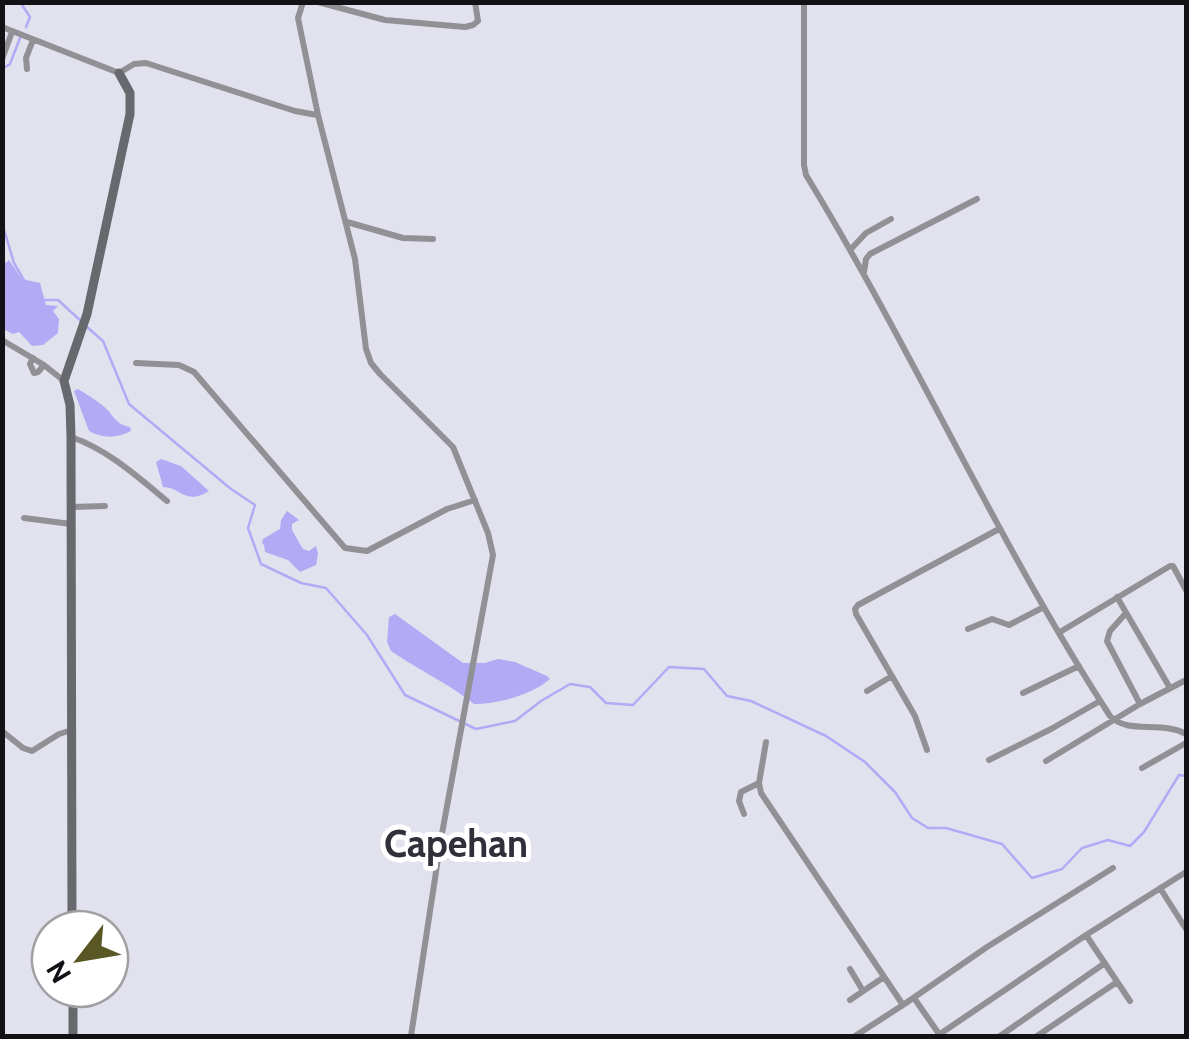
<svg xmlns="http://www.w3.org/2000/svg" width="1189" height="1039" viewBox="0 0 1189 1039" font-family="Cabin,sans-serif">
<rect width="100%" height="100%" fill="#e2e2ef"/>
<!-- water -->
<path fill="#b2aaf5" d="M3,259l3,4 3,-3 13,19 18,4 6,22 12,1 -5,5 6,8 -1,14 -15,12 -11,1 -13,-14 -6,2 -10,-5z
M78,389c8,5 17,10 24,16 12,9 12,19 28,22l1,4c-14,7 -28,8 -42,0l-15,-40z
M161,459l20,7 28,25c-24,15 -28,-4 -46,-4l-7,-25z
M287,511l12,9 -7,4v6l11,19 6,2 7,-5 2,8 -2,11 -16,7 -12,-12 -23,-8 -1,-7 -2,-2 1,-4 17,-10 1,-9z
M395,614l68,49h22l13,-4 17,3 32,14 3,3c-18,16 -53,25 -76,25 -26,-21 -56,-34 -83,-53l-4,-9 2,-25z"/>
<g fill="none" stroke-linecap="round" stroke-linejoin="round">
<!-- stream -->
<path stroke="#b2aaf5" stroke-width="2.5" d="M20,2l10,15 -4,10
M2,69l8,-5 10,-26
M2,173v9
M2,223l12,40 11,19
M43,300h15l23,21
M87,327l16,14 26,63 102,85 24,16 -7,23 13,36 40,19 25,5 41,47 38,60 71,34 39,-8 26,-20 29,-17 20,3 16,16 27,2 36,-38 35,2 23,27 24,5 75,35 39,26 30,30 17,26 16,10h18l56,16 30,34 30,-9 20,-21 26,-8 22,6 14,-14 35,-57 7,1"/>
<!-- street -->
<path stroke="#909095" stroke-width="6" d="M303,2l-5,16 20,97 37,144 11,90 5,14 9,11 73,73 35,86 5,22 -52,284 -30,197
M318,2l67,18 80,7 8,-2 5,-4 -3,-19
M804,2v163l2,10c108,177 191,367 304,541 18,19 51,4 76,18
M2,27l117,46 15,-9 12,-1 149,48 22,4
M2,59l10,-27
M27,69l-1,-11 7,-18
M347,222l56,16 30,1
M850,250l16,-17 25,-14
M864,272l2,-13 4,-5 107,-55
M2,340l42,25 20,16
M33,358l-3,6 4,9 4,-1 6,-7
M136,363l43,2 15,7 151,176 22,3 80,-42 28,-9
M71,437c36,12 67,40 96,64
M72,507l33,-1
M24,518l47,6
M1117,597l53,91
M1126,613l-16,18 -3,10 33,63
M968,629l24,-10 17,6 35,-18
M1060,632l110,-66h3l13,24
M867,691l25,-15
M1023,693l56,-27
M2,731l21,17 9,3 27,-17 13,-4
M766,742l-7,41 2,10 142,212 84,-58 126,-79
M927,750l-12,-34 -59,-102 -1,-5 3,-4 141,-76
M989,760l62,-31 49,-28
M1046,761l94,-57 46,-24
M1142,768l44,-25
M744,814l-5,-13 2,-9 18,-9
M1160,888l26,41
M1086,935l44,66
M850,969l13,22
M914,998l25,36
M850,1000l34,-23
M940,1034l146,-99 100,-63
M855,1036l48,-31
M1000,1036l105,-73
M1037,1036l80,-54"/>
<!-- secondary -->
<path stroke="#68686f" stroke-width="9" d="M72,929l-1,-492 -1,-32 -6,-24 23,-67 43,-200v-21l-11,-20
M73,989v47"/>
</g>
<g text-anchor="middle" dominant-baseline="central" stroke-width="10" stroke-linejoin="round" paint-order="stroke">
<!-- quarter labels -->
<g font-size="38" font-weight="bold" fill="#31303a" stroke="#fff">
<text x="456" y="843">Capehan</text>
</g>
</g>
<!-- border -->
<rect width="1189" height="1039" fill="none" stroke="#121216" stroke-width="10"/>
<!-- north arrow -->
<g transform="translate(80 959) rotate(239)"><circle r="48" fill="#ffffff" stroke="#a0a0a2" stroke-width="2.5"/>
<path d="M0-8L18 38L0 25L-18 38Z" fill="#595825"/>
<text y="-15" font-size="28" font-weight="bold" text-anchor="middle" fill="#121216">N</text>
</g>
</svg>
